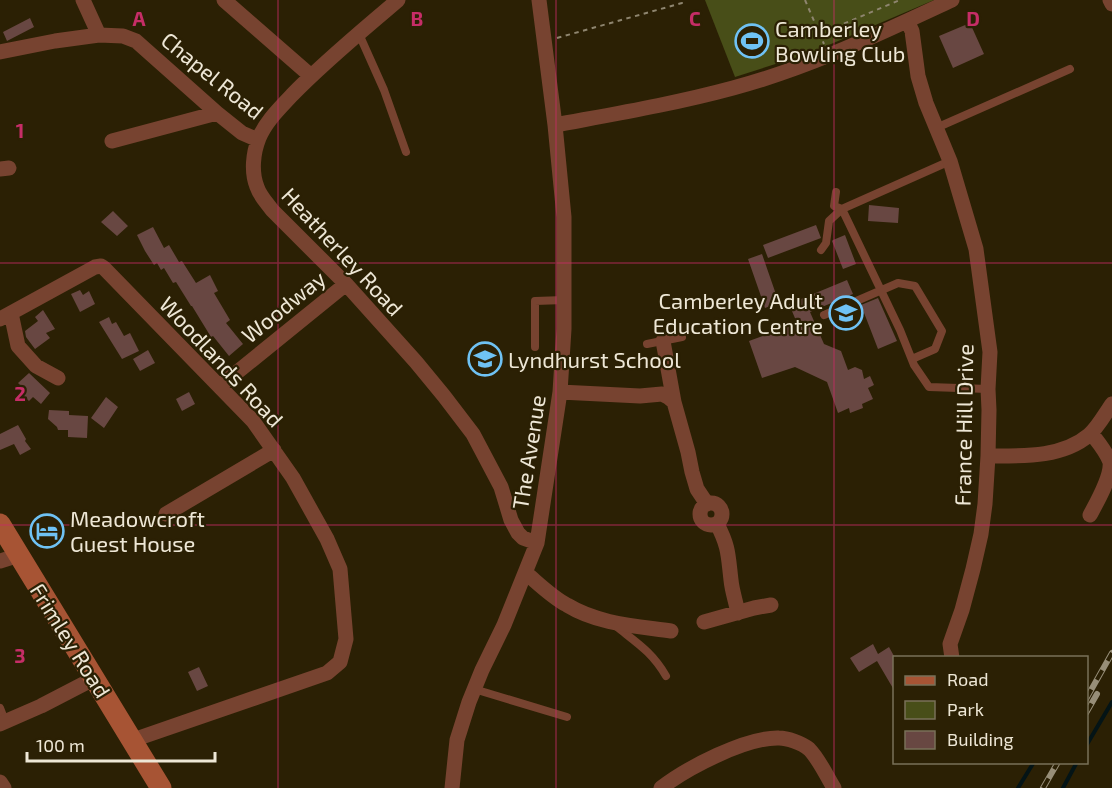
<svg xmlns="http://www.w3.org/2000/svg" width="1112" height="788" viewBox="0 0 1112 788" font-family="'Exo 2',sans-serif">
<rect width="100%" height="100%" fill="#2b2004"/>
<!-- green -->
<path fill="#484e18" d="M705,0h229l-124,53 -75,24z"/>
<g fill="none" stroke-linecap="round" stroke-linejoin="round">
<!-- stream -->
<path stroke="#041416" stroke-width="4" d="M1086,746l26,-44
M1018,788l16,-26
M1063,788l14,-26"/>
</g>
<!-- building -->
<path fill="#684742" d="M30,18l4,9 -27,14 -4,-9z
M970,23l14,31 -31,14 -14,-32z
M869,205l30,3 -1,15 -30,-2z
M113,211l15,15 -11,10 -16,-14z
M816,225l5,13 -53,20 -5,-13z
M153,227l11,21 5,-3 10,17 3,-1 14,22 14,-8 8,16 -4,2 16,27 -4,3 17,21 -14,12 -16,-20 -2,1 -19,-31h-1l-15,-24 -3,1 -9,-15 -3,2 -4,-7 -3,2 -9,-14 -8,-16z
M845,235l11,29 -13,5 -11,-28 1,-1z
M762,254l17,49 -14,5 -17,-49z
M847,280l6,14 -43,18 14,32 17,7 7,19 7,-3 7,3 2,9 6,-3 4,9 -6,3 5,11 -11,5 1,4 -13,5 -1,-5 -11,5 -11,-31 -32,-15 -33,11 -13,-37 48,-18 -8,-19z
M80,290l3,5 6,-4 6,13 -15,8 -9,-18z
M878,298l19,43 -19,8 -17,-44z
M43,310l12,19 -9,4 4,5 -15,11 -9,-12 -1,-6 13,-10 -3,-4z
M109,317l3,7 4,-2 8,14 6,-3 9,18 -17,8 -23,-37z
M148,350l7,13 -15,8 -7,-12z
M29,373l21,20 -9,11 -8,-7 -4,4 -10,-9 4,-4 -5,-5z
M189,392l6,12 -13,7 -6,-12z
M106,397l12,10 -14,21 -13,-10z
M49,410l20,1v4l19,1 -1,22 -19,-1v-7h-10l-1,-3 -9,-8z
M18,425l8,14 -1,2 6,8 -11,6 -6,-11 -14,6v-16z
M873,644l5,10 11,-7 5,9v34l-17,-29 -18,11 -9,-14z
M199,667l9,19 -11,5 -9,-19z"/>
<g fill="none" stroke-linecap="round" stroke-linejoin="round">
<!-- path -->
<path stroke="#8e856f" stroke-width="2" stroke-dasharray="4.5 4.5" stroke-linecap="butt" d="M805,0l19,44
M819,34l81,-34
M557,38l125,-35v-3"/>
<!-- service -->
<path stroke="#774330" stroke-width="8" d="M359,34l25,56 22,62
M936,128l134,-59
M950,161l-108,48 58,121 14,35 15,22 59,2
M821,250l5,-7 3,-22 13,-12 -8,-3 2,-14
M824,315l74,-32 17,3 27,45 -7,18 -23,10
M647,344l35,-7
M535,347v-46l29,-1
M617,627c20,16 35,25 49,49
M474,689l93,28
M0,708l5,13"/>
<!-- minor -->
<path stroke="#774330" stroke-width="15" d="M83,0l16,35
M224,0l87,76
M398,0c-36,31 -73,61 -106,95 -12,13 -26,26 -33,43 -6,15 -8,34 -2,49 3,9 10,16 15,23l74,74 70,78 28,34 29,38 28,53 10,33 7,13 5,5 14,5
M1110,0l2,4
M907,21l5,10 6,45 8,27 24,58 26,88 14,103 -2,37 1,21 -1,46 -3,48 -4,30 -8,35 -11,41 -12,34 2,14
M0,52l55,-11 44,-6 24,1 13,5 81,72 25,20 16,7
M555,125c59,-11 119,-21 178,-37 76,-20 148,-55 219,-88
M112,141l105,-28
M0,169l9,-1
M11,313l7,33 18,20 22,12
M0,319l95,-52 6,-1 3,2 149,153 40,57 34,61 13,30 6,70 -6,23 -13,11 -194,67
M663,341l11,61 14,50 4,20 5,17 10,15
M220,386l126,-102
M560,392l80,4 22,-2 6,3 6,5
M988,456c33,0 74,2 101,-21 9,-8 16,-21 23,-31
M700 514a11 11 0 1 1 22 0a11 11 0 1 1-22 0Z
M166,514l108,-64
M1090,515c7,-13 22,-39 20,-53 -4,-11 -12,-20 -19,-29
M717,524c12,23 11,31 14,56 1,11 5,22 7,33
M0,561l19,-6
M526,573c13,11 26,24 41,32 31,19 69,21 104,26
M704,622l50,-14 17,-3
M0,724l41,-18 54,-28
M0,782l4,6
M452,788l5,-48 12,-38 13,-32 22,-45 33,-82 23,-151 4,-63v-112l-9,-92 -16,-125
M661,788c26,-20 85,-51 118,-50 8,0 23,5 30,11 10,10 17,26 25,39"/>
<!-- secondary -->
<path stroke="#a75434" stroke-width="21" d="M0,524l161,264"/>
<defs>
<path id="rail" d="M1086,699l26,-46
M1086,713l11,-19
M1043,788l15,-26"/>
</defs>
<!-- rail casing -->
<use href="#rail" stroke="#978e78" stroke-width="6"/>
<!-- rail -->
<use href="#rail" stroke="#2b2004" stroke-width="4" stroke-dasharray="11" stroke-linecap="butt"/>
</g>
<!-- grid -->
<path fill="none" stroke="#c62d67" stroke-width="1.5" stroke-opacity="0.55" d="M278,0v788M556,0v788M834,0v788M0,263h1112M0,525h1112"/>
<!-- icons -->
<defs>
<symbol id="stadium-ring" viewBox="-11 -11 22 22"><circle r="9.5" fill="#2b2004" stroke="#6fc2f4" stroke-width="1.5"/><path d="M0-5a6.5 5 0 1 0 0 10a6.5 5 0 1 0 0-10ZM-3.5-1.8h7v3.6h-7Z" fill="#6fc2f4"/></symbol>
<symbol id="school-ring" viewBox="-11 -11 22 22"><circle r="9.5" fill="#2b2004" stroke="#6fc2f4" stroke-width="1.5"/><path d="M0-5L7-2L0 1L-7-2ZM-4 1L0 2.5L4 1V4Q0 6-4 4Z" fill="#6fc2f4"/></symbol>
<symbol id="hotel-ring" viewBox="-11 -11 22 22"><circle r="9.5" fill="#2b2004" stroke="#6fc2f4" stroke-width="1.5"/><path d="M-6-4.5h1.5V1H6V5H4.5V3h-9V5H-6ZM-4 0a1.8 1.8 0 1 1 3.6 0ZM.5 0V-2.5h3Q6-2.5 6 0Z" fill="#6fc2f4"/></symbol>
</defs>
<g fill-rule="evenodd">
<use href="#stadium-ring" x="733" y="22" width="38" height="38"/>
<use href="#school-ring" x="827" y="294" width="38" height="38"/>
<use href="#school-ring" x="466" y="340" width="38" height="38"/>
<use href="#hotel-ring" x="28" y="512" width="38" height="38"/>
</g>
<g text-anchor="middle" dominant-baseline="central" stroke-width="4.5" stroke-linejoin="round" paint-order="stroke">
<!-- poi labels -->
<g font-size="22" fill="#eee7d6" stroke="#2b2004" text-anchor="start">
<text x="775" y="28">Camberley<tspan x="775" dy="25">Bowling Club</tspan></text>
<text x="823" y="300" text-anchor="end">Camberley Adult<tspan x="823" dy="25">Education Centre</tspan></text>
<text x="508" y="359">Lyndhurst School</text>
<text x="70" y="518">Meadowcroft<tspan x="70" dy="25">Guest House</tspan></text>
</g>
<!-- street labels -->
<g font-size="22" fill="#eee7d6" stroke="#2b2004">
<text transform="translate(213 75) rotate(39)">Chapel Road</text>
<text transform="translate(343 251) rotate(47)">Heatherley Road</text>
<text transform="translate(283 306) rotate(-39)">Woodway</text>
<text transform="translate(222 361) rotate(47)">Woodlands Road</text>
<text transform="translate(963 425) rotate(-89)">France Hill Drive</text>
<text transform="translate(528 452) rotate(-81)">The Avenue</text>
<text transform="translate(71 640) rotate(58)">Frimley Road</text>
</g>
</g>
<g font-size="20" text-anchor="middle" font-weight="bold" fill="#c62d67" stroke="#2b2004" stroke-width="4.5" stroke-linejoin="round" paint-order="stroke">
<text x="139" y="26">A</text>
<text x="417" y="26">B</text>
<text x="695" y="26">C</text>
<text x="973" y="26">D</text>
<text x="20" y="138">1</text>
<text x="20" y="401">2</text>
<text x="20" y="663">3</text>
</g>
<!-- legend -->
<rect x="893" y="656" width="195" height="108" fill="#2b2004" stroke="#797058" stroke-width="1.5"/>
<rect x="905" y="676" width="30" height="9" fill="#a75434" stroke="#797058" stroke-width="1.5"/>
<text x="947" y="686" font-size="18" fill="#eee7d6">Road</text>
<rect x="905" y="701" width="30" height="18" fill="#484e18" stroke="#797058" stroke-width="1.5"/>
<text x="947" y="716" font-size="18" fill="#eee7d6">Park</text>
<rect x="905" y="731" width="30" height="18" fill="#684742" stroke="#797058" stroke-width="1.5"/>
<text x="947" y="746" font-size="18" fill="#eee7d6">Building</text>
<!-- scale -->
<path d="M27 752v9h188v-9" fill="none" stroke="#eee7d6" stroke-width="3"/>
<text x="36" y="752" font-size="18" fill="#eee7d6" stroke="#2b2004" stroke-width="4.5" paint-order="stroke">100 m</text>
</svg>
